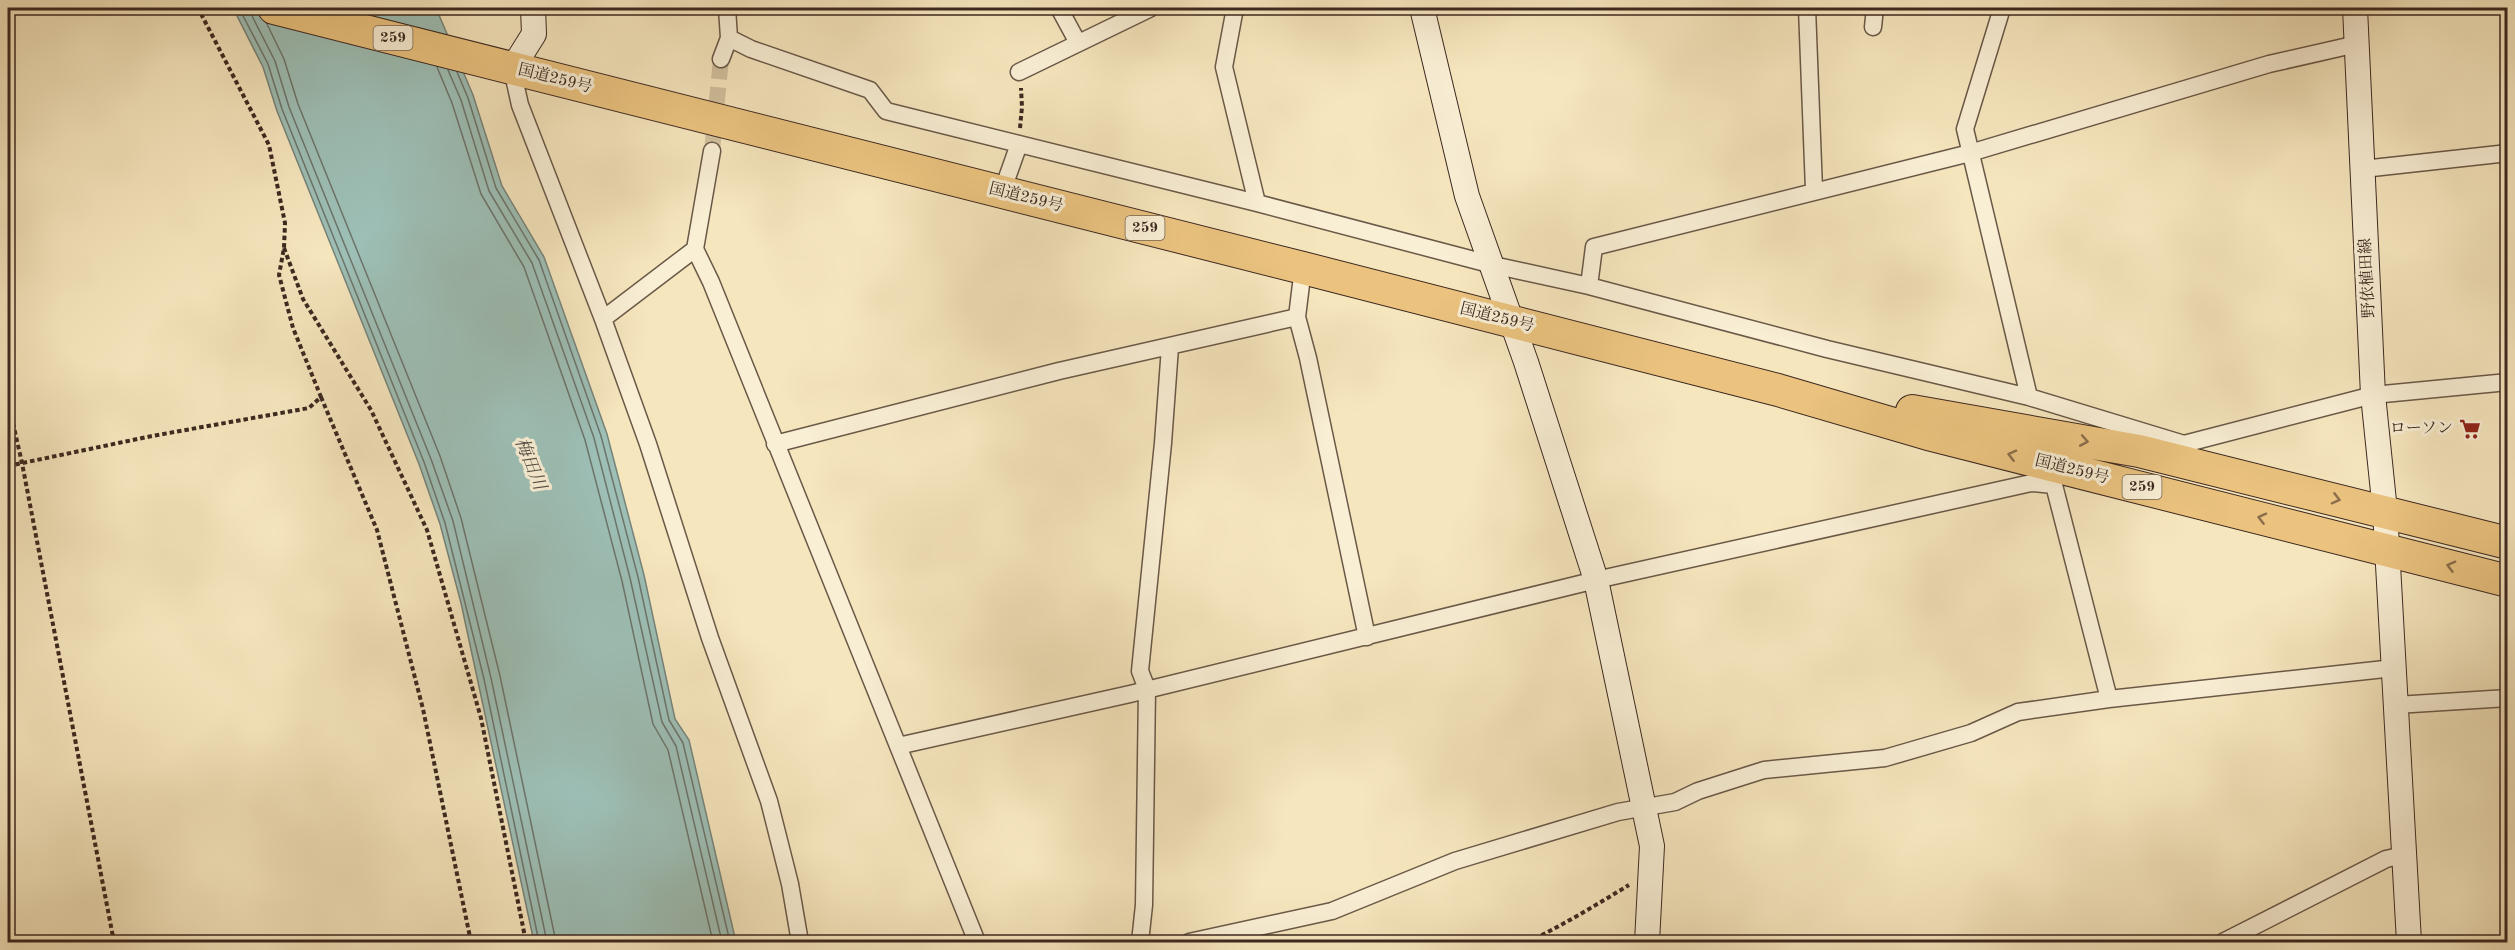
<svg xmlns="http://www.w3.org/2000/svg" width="2515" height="950" viewBox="0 0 2515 950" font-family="'Old Standard TT','Noto Serif JP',serif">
<rect width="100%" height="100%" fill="#f6e6be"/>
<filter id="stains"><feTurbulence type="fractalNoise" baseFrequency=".00333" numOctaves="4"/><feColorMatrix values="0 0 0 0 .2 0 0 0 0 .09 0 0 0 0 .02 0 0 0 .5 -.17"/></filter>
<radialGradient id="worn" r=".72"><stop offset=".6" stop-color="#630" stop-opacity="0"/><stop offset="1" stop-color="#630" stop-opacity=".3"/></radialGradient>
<!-- water -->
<path fill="#9dbfb6" stroke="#76837a" stroke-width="1.5" d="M233,8h203l37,87 29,91 42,71 63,177 37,141 31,144 14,21 47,202h-202l-73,-339 -21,-79 -21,-60 -142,-353 -14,-44z"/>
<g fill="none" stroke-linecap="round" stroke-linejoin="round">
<!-- shore -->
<path stroke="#6c746b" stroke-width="1.5" d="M239,8l29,56 14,45 142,353 21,61 39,156 55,263
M248,8l27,53 14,46 142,352 22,62 38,157 56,264
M266,22l18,37 14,45 142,352 21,62 39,158 56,266
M437,67l15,36 29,91 43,73 61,173 37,141 31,143 15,26 45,192
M448,70l13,30 28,91 43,72 62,175 36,140 32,144 14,24 46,196
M457,72l11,26 28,90 43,72 62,176 37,141 31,143 14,23 47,199"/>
<!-- street-tunnel -->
<path stroke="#d1c09e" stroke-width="16" stroke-dasharray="16 8" stroke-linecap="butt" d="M712,151l9,-92"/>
<defs>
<path id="street" d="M1059,8l19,35
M1235,8l-11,59 33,136
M1807,8l7,182
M2002,8l-37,121 64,268
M1873,27l2,-19
M729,38l22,11 119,41 16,21 371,92 236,62 96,21 238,63 202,48 155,47 189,-49 135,-13
M721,59l8,-21 -2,-30
M512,69l8,36 83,214 45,125 62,194 59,163 21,83 10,58
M1019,72l132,-64
M712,151l-17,98 16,33 266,660
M2363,169l145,-16
M1002,192l17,-48
M1303,268l-6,49 11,41 59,279
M1589,286l5,-39 376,-94 299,-89 88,-20
M603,319l92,-70
M775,444l284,-73 238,-54
M2396,705l112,-7
M898,746l232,-52 466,-114 435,-97 23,2 55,214
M1140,942l4,-37 3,-216 -7,-18 23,-228 7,-96
M1189,942l143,-31 123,-50 163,-49 57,-10 23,-11 66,-21 121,-12 86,-25 47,-21 91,-13 285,-31
M2223,942l163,-83 18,-4"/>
<path id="secondary" d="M1422,8l45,188 59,166 70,218 56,266 -5,96
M2355,8l18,387 12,116 24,431
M512,69l22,-35 -1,-26"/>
<path id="highway" d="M274,8l1029,260 475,122 150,44 580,147
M1912,411l227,40 369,92"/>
</defs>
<!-- street casing -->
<use href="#street" stroke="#6a5848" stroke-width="19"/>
<!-- secondary casing -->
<use href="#secondary" stroke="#3c2820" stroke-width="26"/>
<!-- highway casing -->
<use href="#highway" stroke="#3c2820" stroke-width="34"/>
<!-- path -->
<path stroke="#3c2820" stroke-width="4" stroke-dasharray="4.5 3" stroke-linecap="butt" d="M1020,128l2,-21 -1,-19
M284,248l19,51 68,111 56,120 54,188 45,224
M321,397l56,133 46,179 48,233
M8,401l14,62 92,479
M8,466l144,-30 157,-28 12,-11 -28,-69 -14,-53 5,-27 1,-25 -16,-78 -71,-137
M1528,942c35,-17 68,-37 101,-57"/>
<!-- street -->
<use href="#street" stroke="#f9efd5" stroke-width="16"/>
<!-- secondary -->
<use href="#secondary" stroke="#f9efd5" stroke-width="24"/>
<!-- highway -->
<use href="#highway" stroke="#ebc37f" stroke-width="32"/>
</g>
<!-- one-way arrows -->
<defs><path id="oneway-chevron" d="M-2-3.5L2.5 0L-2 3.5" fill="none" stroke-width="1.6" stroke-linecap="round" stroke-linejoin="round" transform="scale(1.5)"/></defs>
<g stroke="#8b6e4b">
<use href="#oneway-chevron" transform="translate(2084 441) rotate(10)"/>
<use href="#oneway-chevron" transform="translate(2012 455) rotate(-166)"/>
<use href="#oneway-chevron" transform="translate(2336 499) rotate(14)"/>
<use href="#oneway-chevron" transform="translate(2262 518) rotate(-166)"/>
<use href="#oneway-chevron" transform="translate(2451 566) rotate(-165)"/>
</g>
<!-- icons -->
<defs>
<symbol id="supermarket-bare" viewBox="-9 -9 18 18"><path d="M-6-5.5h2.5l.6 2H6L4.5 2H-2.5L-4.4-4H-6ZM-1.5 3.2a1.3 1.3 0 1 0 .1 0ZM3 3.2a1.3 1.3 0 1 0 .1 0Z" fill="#8f2418" stroke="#f9efd5" stroke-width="2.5" paint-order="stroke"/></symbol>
</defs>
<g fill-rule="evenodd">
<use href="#supermarket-bare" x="2455" y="414" width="30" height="30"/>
</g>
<g text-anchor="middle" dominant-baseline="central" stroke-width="6" stroke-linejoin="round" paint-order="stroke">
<!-- shield labels -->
<g fill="#f9efd5" stroke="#756456" stroke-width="1.5">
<rect x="373.5" y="26" width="39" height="24" rx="4.5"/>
<rect x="1125.5" y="216" width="39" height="24" rx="4.5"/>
<rect x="2122.5" y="475" width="39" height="24" rx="4.5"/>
</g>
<g font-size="15" font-weight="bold" fill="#3c2820">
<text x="393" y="38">259</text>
<text x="1145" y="228">259</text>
<text x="2142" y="487">259</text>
</g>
<!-- street labels -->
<g font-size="16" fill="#3c2820" stroke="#f9efd5">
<text transform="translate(555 79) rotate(14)">国道259号</text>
<text transform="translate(1026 198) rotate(14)">国道259号</text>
<text transform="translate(2368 278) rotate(-93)">野依植田線</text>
<text transform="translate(1497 318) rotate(14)">国道259号</text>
<text transform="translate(2072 470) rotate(14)">国道259号</text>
</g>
<!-- poi labels -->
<g font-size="16" fill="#3c2820" stroke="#f9efd5" text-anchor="end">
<text x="2453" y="429">ローソン</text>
</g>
<!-- water labels -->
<g font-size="18" font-style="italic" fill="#544e46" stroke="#f9efd5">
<text transform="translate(530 464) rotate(68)">梅田川</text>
</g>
</g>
<!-- margin -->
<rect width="2515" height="950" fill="none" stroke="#f6e6be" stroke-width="30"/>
<rect x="9" y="9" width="2497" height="932" fill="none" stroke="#3c2820" stroke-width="3"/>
<rect x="15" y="15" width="2485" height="920" fill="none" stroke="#3c2820" stroke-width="1.5"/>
<rect width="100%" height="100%" filter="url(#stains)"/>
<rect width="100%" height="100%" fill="url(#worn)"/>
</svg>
